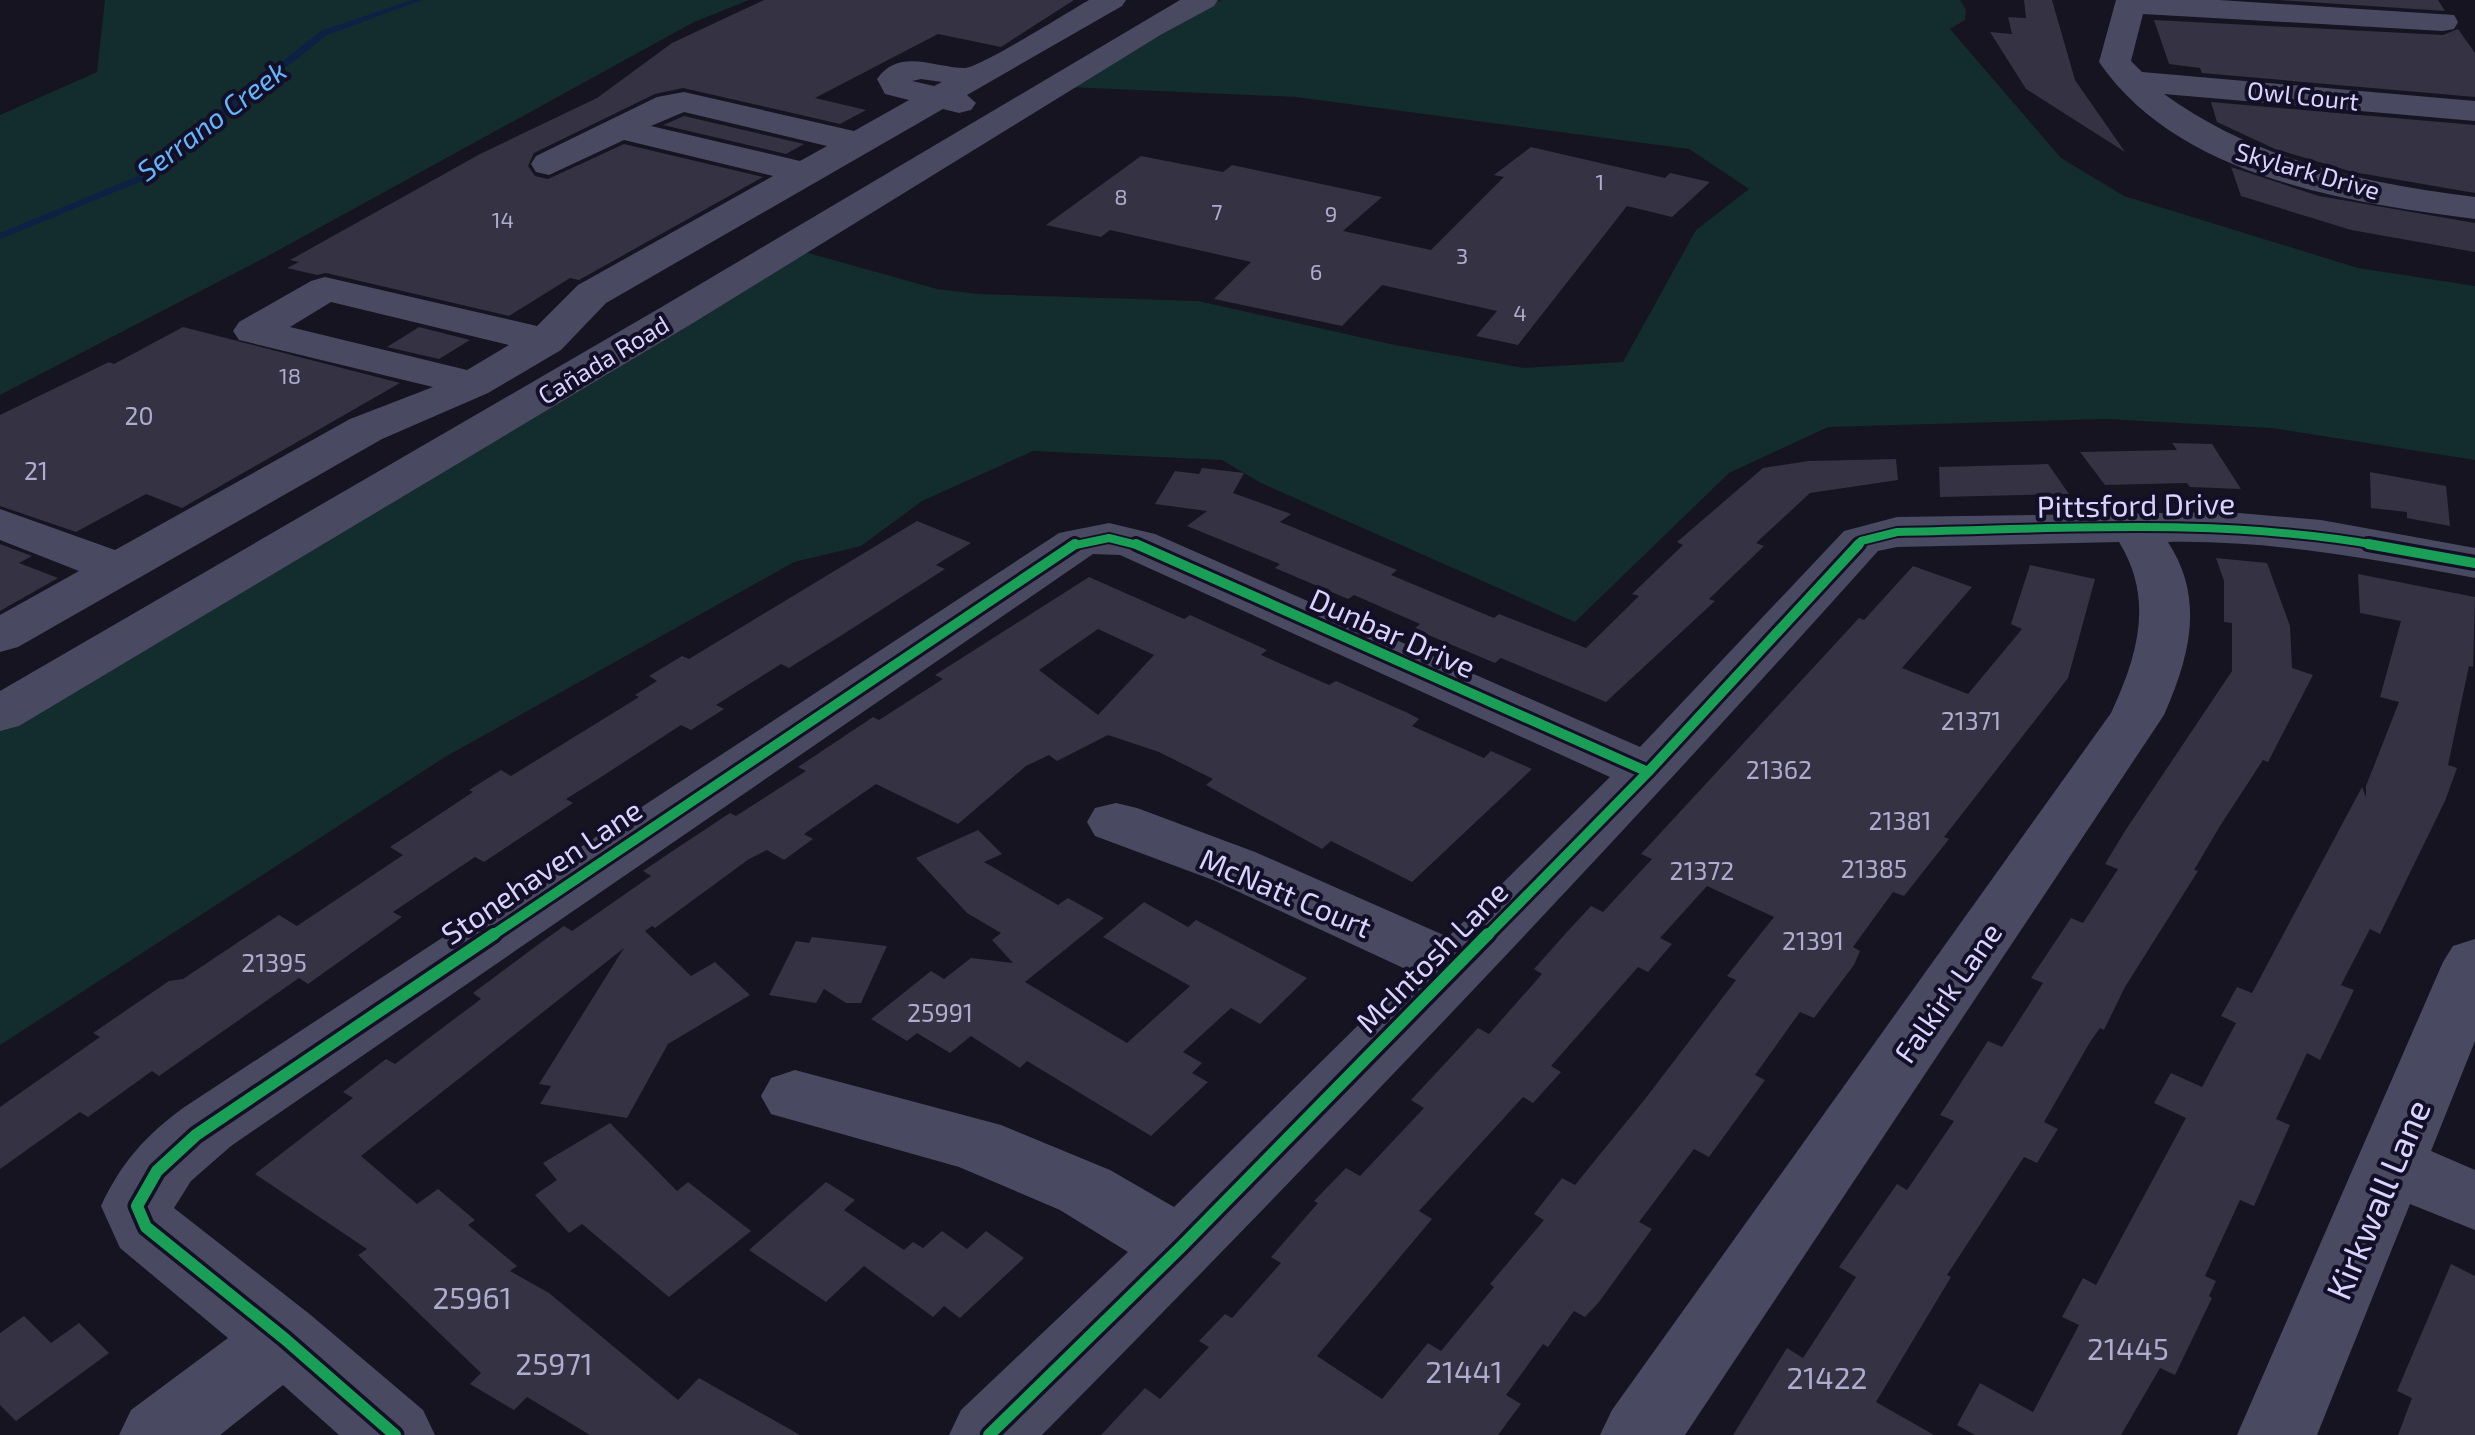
<svg xmlns="http://www.w3.org/2000/svg" width="2475" height="1435" viewBox="0 0 2475 1435" font-family="'Exo 2',sans-serif">
<rect width="100%" height="100%" fill="#161421"/>
<!-- green -->
<path fill="#132c2d" d="M105,0h644l-55,22 -428,235 -266,138v-280l97,-43z
M1222,0h738l6,10 -1,10 -15,9 111,129 63,38 234,72 117,18v174l-203,-32 -167,-9 -277,8 -99,46 -154,149 -314,-139 -39,-23 -189,-9 -111,50 -61,45 -67,16 -349,195 -445,288v-314l47,-23 754,-457 136,38 41,5 220,7 197,44 129,23 99,-6 73,-132 53,-41 -60,-40 -393,-52 -228,-10 109,-67z"/>
<g fill="none" stroke-linecap="round" stroke-linejoin="round">
<!-- stream -->
<path fill="#0d2144" fill-rule="evenodd" d="M412,0h10l-95,35 -185,146 -142,58v-6l136,-56 185,-146z"/>
</g>
<!-- building -->
<path fill="#343243" fill-rule="evenodd" d="M764,0h310l-73,47 -63,-13 -123,64 51,12 -26,14 -157,-36 -28,6 -121,59 -6,13 7,10 13,3 76,-35 139,33 -184,103 -9,-2 -61,38 -183,-43 -9,2 -30,-7 12,-6 -9,-2 190,-106 117,-56 75,-55z
M2024,0h28l23,80 50,72 -99,-63 -36,-57 22,2 -4,-17 18,1z
M2278,0h160l7,11z
M2154,20l289,15 15,-6 17,24v44l-273,-24 -2,-5 -31,-4z
M2211,102l264,23v68l-122,-21 -78,-23 -58,-27z
M684,116l120,28 -18,10 -123,-29z
M1531,147l134,31 5,-5 40,9 -38,35 -45,-11 -109,139 -42,-9 21,-25 -115,-26 -40,41 -128,-27 37,-37 -141,-32 -9,7 -55,-12 95,-69 82,16 9,-7 150,32 -39,34 88,19 73,-73 -10,-2z
M2231,167l88,29 156,27v29l-124,-22 -110,-34z
M183,327l217,56 -218,125 -36,-14 -70,38 -76,-26v-91l109,-53 5,2z
M419,327l51,13 -31,19 -52,-12z
M2172,443l40,1 29,45 -51,-2 -3,-4 -82,2 -25,-33 97,-2z
M1896,459l2,21 -88,13 -54,50 8,3 -55,53 6,2 -109,101 -105,-44 -6,5 -31,-13 -50,-21 6,-5 -66,-29 -6,4 -73,-31 5,-4 -93,-38 20,-15 -52,-7 20,-33 24,3 3,-6 42,5 -11,20 58,21 -11,8 117,48 -6,5 103,43 5,-4 87,34 53,-52 -7,-2 51,-49 -6,-3 86,-74 45,-7z
M2048,464l21,30 -129,3 -1,-30z
M2370,472l76,14 4,40 -43,-8v-6l-36,-4z
M917,521l54,22 -35,22 9,4 -103,66 -53,33 -8,-4 -65,41 8,4 -33,21 -10,-5 -83,54 -32,20 7,4 -89,59 -9,-5 -30,20 -52,35 9,5 -94,67 -9,-6 -140,98 -7,-5 -64,46 -8,-5 -80,57v-62l100,-70 -7,-4 76,-52 14,-2 96,-64 18,11 106,-71 -13,-8 83,-55 -4,-2 32,-20 10,6 128,-79 -4,-2 22,-14 -8,-5 33,-20 7,3z
M0,544l32,12 -13,7 39,15 -58,33z
M2216,558l51,5 23,63 2,42 21,7 -45,87 -5,-2 -43,66 -26,44 4,1 -73,116 -21,43 -4,-2 -10,14 -46,80 14,7 -21,34 -13,-6 -77,118 4,2 -75,125 58,33h-201l54,-87 16,10 53,-81 -17,-10 58,-83 10,6 47,-69 -14,-6 48,-74 14,6 41,-64 -12,-5 40,-60 12,5 35,-54 -13,-5 20,-33 107,-160v-48l-8,-1v-41z
M2030,565l65,14 -27,99 -124,159 5,2 -45,57 -11,-4 -40,55 7,4 -6,14 -40,53 -14,-6 -45,63 10,5 -56,77 -15,-8 -55,73 13,7 -53,73 -14,15 -11,-6 -26,36 -5,-3 -37,51 15,9 -23,31h-397l44,-47 15,11 49,-52 -10,-6 26,-27 7,4 49,-55 -10,-6 47,-54 -4,-2 32,-33 14,8 64,-68 -13,-8 67,-72 11,6 53,-60 -8,-5 33,-37 24,-26 12,6 49,-53 -11,-5 218,-236 5,2 49,-54 59,21 -70,81 66,26 54,-65 -11,-5zM1707,886l67,31 -47,59 9,4 -91,119 -70,86 -13,-7 -28,36 10,6 -54,64 4,3 -53,64 -13,-8 -46,56 -65,-43 115,-137 -13,-8 104,-114 10,6 28,-31 -10,-6 87,-99 10,5 24,-28 -12,-6z
M2358,574l117,23 -2,70 -4,-1 -21,99 9,3 -12,33 -65,133 -10,-5 -29,56 13,5 -34,70 -13,-7 -31,66 14,6 -36,81 -14,-6 -35,76 11,5 -7,15 3,2 -37,77 -15,-7 -39,67h-146l-18,-10 23,-42 53,29 46,-87 -17,-8 21,-39 13,7 90,-167 -32,-15 17,-30 31,14 34,-64 -15,-7 16,-29 15,6 110,-206 4,10v-11l33,-84 -19,-5 21,-76 -41,-8z
M1089,577l95,42 6,-4 77,35 -6,5 68,30 7,-4 72,32 11,6 -7,7 72,32 7,-7 41,18 -120,113 -81,-41 -9,8 -116,-64 7,-6 -54,-27 -51,-17 -51,26 -8,-6 -23,11 -68,58 -82,-40 -72,50 9,5 -29,21 -17,-10 -18,9 -94,69 -3,-2 -7,5 46,45 24,-14 35,33 -82,49 -41,74 -87,-14 11,-18 -12,-2 85,-136 -263,208 56,48 21,-15 37,31 -7,5 49,41 -7,5 39,22 129,107 21,-22 101,57h-210l-63,-38 -13,13 -44,-26 11,-11 -123,-118 9,-6 -112,-75 98,-76 -10,-6 43,-33 9,5 34,-26 52,-39 -8,-6 70,-52 21,-15 8,5 79,-55 -8,-5 31,-21 56,-37 6,3 70,-45 -8,-4 75,-50 6,3 64,-41 -8,-4zM1098,629l56,26 -56,60 -59,-45z
M978,830l24,24 -18,8 74,43 10,-7 36,20 -79,64 102,61 63,-57 -87,-49 41,-35 44,25 8,-7 111,58 -47,46 -29,-16 -48,44 19,11 -10,10 16,9 -57,54 -124,-75 -7,7 -49,-32 -21,17 -33,-20 -10,8 -36,-22 60,-48 13,8 27,-21 42,5 -21,-23 9,-7 -34,-20 -51,-55z
M812,937l75,9 -26,57h-15l-22,-14 -8,14 -47,-8 27,-54 13,2z
M610,1123l67,68 11,-9 63,49 -82,66 -87,-73 -13,9 -34,-38 22,-15 -14,-17z
M826,1182l29,18 -11,10 60,40 9,-8 10,6 19,-17 25,18 19,-18 38,27 -64,60 -16,-12 -11,11 -69,-51 -38,36 -77,-52z
M2451,1264l24,12v159h-77l14,-37 -15,-7z
M24,1316l27,27 28,-20 30,30 -93,68 -16,-16v-72z"/>
<g fill="none" stroke-linecap="round" stroke-linejoin="round">
<!-- minor -->
<path fill="#4a4962" fill-rule="evenodd" d="M1089,0h37l-4,6 -155,89 9,8 -5,7 -12,3 -16,-4 -337,194 -45,47 -73,43 -106,46 -364,208 -18,5v-37l79,-44 -79,-31v-31l115,41 235,-131 83,-32 -194,-47 -6,-9 6,-9 72,-41 14,-4 212,49 41,-41 195,-109 -149,-36 -75,35 -13,-3 -5,-8 5,-8 121,-59 27,-5 170,39 55,-31 -24,-6 -8,-15c22,-32 58,-11 88,-11 16,-1 103,-56 124,-68zM921,79l21,3 -8,4 -22,-5zM684,112l143,34 -27,15 -149,-35zM331,302l178,43 -42,25 -177,-43z
M1180,0h38l-4,6 -52,28 -469,289 -674,403 -19,5v-40l665,-386z
M2116,0h103l235,15 4,7 -4,7 -11,2 -300,-17 -12,47 11,11 333,29v20l-311,-27c93,67 200,89 311,103v22c-130,-17 -297,-42 -376,-157z
M2227,512l94,8 154,28v30c-103,-19 -203,-38 -307,-36 37,57 22,114 -4,173l-479,720h-85l12,-25 499,-697c26,-56 44,-113 8,-171l-222,5 -19,4c-271,302 -551,596 -836,884h-93l12,-25 167,-158 -68,-42 -101,-43 -188,-53 -10,-18 10,-18 24,-8 206,55 109,45 64,37 238,-235 -199,-92 -118,-44 -8,-14 8,-14 21,-5 21,5 118,44 193,85 162,-160 -490,-222 -27,-1 -862,592 -40,35 -17,27 138,108 111,94 12,25h-96l-56,-50 -63,50h-101l12,-25 97,-72 -108,-90 -19,-42c20,-43 44,-70 82,-98l876,-575 50,-10 46,11 485,213 204,-216 53,-14z
M2475,939v102l-44,110 44,19v60l-65,-26 -93,231h-80l206,-473 10,-16z"/>
<defs>
<path id="cycleway-far2" d="M1071,546l38,-8 32,8
M1856,546l5,-5 36,-9c163,-3 324,-15 485,14"/>
<path id="cycleway-far1" d="M1136,544l512,228
M2368,544l107,19
M490,937l585,-393
M1486,937l162,-165 211,-228"/>
<path id="cycleway" d="M395,1435l-110,-96 -139,-112 -9,-21 20,-35 39,-36 298,-201
M989,1435l192,-188 307,-313"/>
</defs>
<!-- cycleway-far2 casing -->
<use href="#cycleway-far2" stroke="#130f26" stroke-width="12"/>
<!-- cycleway-far1 casing -->
<use href="#cycleway-far1" stroke="#130f26" stroke-width="16"/>
<!-- cycleway casing -->
<use href="#cycleway" stroke="#130f26" stroke-width="19"/>
<!-- cycleway-far2 -->
<use href="#cycleway-far2" stroke="#1a9f57" stroke-width="8"/>
<!-- cycleway-far1 -->
<use href="#cycleway-far1" stroke="#1a9f57" stroke-width="10"/>
<!-- cycleway -->
<use href="#cycleway" stroke="#1a9f57" stroke-width="12"/>
</g>
<g text-anchor="middle" dominant-baseline="central" stroke-width="8" stroke-linejoin="round" paint-order="stroke">
<!-- far-number labels -->
<g font-size="22" fill="#b0acd0">
<text x="1600" y="181">1</text>
<text x="1121" y="196">8</text>
<text x="1217" y="211">7</text>
<text x="1331" y="213">9</text>
<text x="503" y="219">14</text>
<text x="1462" y="255">3</text>
<text x="1316" y="271">6</text>
<text x="1520" y="312">4</text>
<text x="290" y="375">18</text>
</g>
<!-- far-street labels -->
<g font-size="25" fill="#d9d4ff" stroke="#130f26">
<text transform="translate(2303 95) rotate(6)">Owl Court</text>
<text transform="translate(2308 170) rotate(16)">Skylark Drive</text>
<text transform="translate(603 359) rotate(-31)">Cañada Road</text>
</g>
<!-- number labels -->
<g font-size="25" fill="#b0acd0">
<text x="139" y="415">20</text>
<text x="36" y="470">21</text>
<text x="1971" y="720">21371</text>
<text x="1779" y="769">21362</text>
<text x="1900" y="820">21381</text>
<text x="1874" y="868">21385</text>
<text x="1702" y="870">21372</text>
<text x="1813" y="940">21391</text>
<text x="274" y="962">21395</text>
<text x="940" y="1012">25991</text>
</g>
<!-- far-water labels -->
<g font-size="28" font-style="italic" fill="#62b6ff" stroke="#130f26">
<text transform="translate(211 120) rotate(-37)">Serrano Creek</text>
</g>
<!-- street labels -->
<g font-size="30" fill="#d9d4ff" stroke="#130f26">
<text transform="translate(2136 504) rotate(-1)">Pittsford Drive</text>
<text transform="translate(1393 632) rotate(24)">Dunbar Drive</text>
<text transform="translate(541 871) rotate(-34)">Stonehaven Lane</text>
<text transform="translate(1286 892) rotate(23)">McNatt Court</text>
<text transform="translate(1431 956) rotate(-45)">McIntosh Lane</text>
<text transform="translate(1947 992) rotate(-55)">Falkirk Lane</text>
</g>
<!-- near-number labels -->
<g font-size="30" fill="#b0acd0">
<text x="472" y="1297">25961</text>
<text x="2128" y="1348">21445</text>
<text x="554" y="1363">25971</text>
<text x="1464" y="1371">21441</text>
<text x="1827" y="1377">21422</text>
</g>
<!-- near-street labels -->
<g font-size="35" fill="#d9d4ff" stroke="#130f26">
<text transform="translate(2377 1199) rotate(-67)">Kirkwall Lane</text>
</g>
</g>
</svg>
